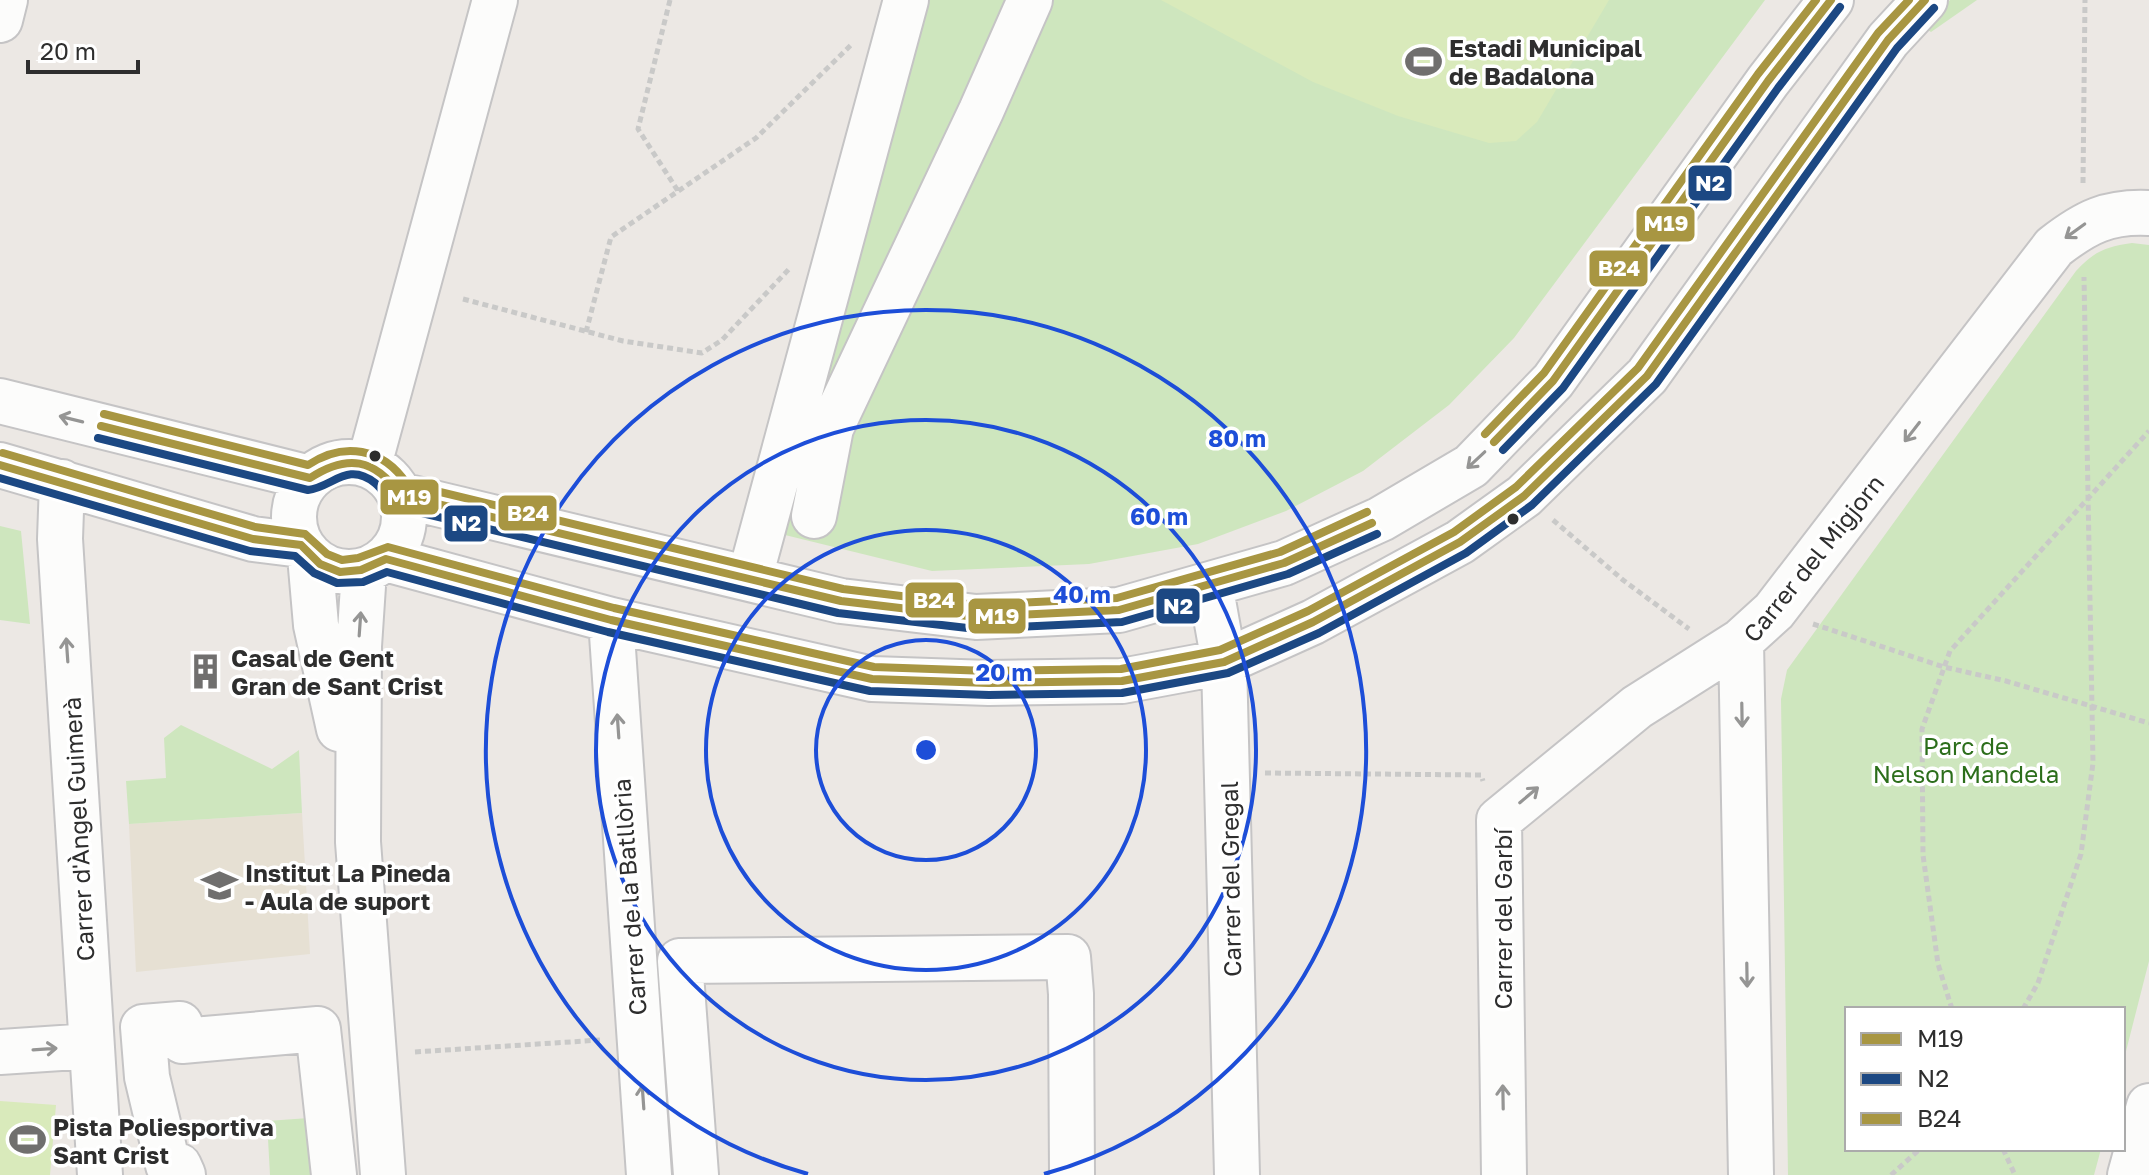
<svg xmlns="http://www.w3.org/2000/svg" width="2149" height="1175" viewBox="0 0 2149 1175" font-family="'Golos Text',sans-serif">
<rect width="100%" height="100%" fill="#ece8e4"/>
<!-- education -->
<path fill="#e6e0d3" d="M302,813l8,141 -174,18 -7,-148z"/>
<!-- green -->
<path fill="#cee6be" d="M928,0h837l-251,338 -65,67 -86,66 -77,40 -88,33 -109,20 -157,7 -147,-36z
M1950,0h27l-46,32 -6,-4 5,-8z
M2132,243l17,2v716l-26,102v-54h-276v140h254l-7,26h-306l-7,-476 6,-29 289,-399c19,-20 29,-24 56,-28z
M0,526l21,5 9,93 -30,-4z
M181,725l91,44 27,-19 3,63 -173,11 -3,-43 40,-3 -2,-40z
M309,1118l3,57h-42l-3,-54z"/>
<!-- pitch -->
<path fill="#d9eabb" d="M1161,0h448l-72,122 -21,19 -27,2 -91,-27 -85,-34z
M0,1101l56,4 -6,70h-50z"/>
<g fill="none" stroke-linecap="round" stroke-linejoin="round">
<defs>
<path id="minor" d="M0,20l5,-20
M0,401l310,77
M294 517a55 55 0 1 1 110 0a55 55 0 1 1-110 0Z
M0,465l253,74 48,6
M369,465l126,-465
M62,482l-2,57 40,636
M400,495l441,106 135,16 143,-7 165,-47 97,-44 90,-53 82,-85 215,-300 63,-81
M814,516l17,-88 150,-317 49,-111
M310,556l6,69 23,104
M386,559l225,61 261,59 117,4 133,-2 102,-19 89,-40 147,-80 64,-46 123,-120 241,-336 37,-40
M364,571l-5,75 -1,196 25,333
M750,577l156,-577
M1210,584l14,78 13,513
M611,620l38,555
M0,1052l91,-6
M183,1175l-4,-9 -11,-1 -21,-88 -4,-50 37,-3 2,17 136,-12 16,146
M696,1175l-16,-214 388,-4 3,37 1,181
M1504,1175l-5,-355 138,-113 104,-66
M1751,1175l-10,-534 33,-30 280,-364c32,-25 54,-36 95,-34
M2130,1175l19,-69"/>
</defs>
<!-- minor casing -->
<use href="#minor" stroke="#c5c4c5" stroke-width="48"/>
<!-- path -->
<path stroke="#c9c9c8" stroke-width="5" stroke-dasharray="6 4" stroke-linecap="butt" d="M670,0l-32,129 40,62
M2083,183l2,-183
M463,299l160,42 79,12 20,-13 68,-72
M586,332l25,-95 145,-99 96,-94
M1553,520l70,60 66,49
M1813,624l131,43 62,14 143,42
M1265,773l216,2 2,6
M1952,1009l-14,-45 -15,-109 -1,-126 28,-78 199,-220
M2023,1009l15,-26 43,-129 12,-91 -9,-486
M415,1052l185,-12
M2003,1149l12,26
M1891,1175l29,-26"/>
<!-- minor -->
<use href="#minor" stroke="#fcfcfb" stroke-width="44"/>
<defs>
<path id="bus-1" d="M101,426l209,52c37,-24 65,-20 90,17l441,106 135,16 143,-7 165,-47 88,-40
M1494,442l59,-61 215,-300 63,-81
M0,465l253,74 48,6 19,19 20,8 21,-2 25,-11 225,61 261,59 117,4 133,-2 102,-19 89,-40 147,-80 64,-46 123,-120 241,-336 37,-40"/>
<path id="bus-2" d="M98,438l210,52c25,-3 39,-29 67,-7 9,7 12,18 22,24l441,106 138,16 146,-7 166,-48 89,-40
M1503,450l60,-62 215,-300 62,-81
M0,478l250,73 45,5 19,17 23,10 26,-1 24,-10 221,60 262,59 119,4 133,-2 106,-20 91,-40 147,-80 66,-48 124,-121 241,-336 37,-40"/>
<path id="bus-3" d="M104,414l204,51c36,-24 75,-17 99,19l436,105 133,16 141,-7 163,-46 87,-40
M1485,434l59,-61 214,-299 58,-74
M3,453l252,74 50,7 22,20 15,6 16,-2 30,-11 226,61 260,59 115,4 132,-2 99,-19 88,-39 146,-79 62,-45 122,-119 240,-335 31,-33"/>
</defs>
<!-- bus-1 casing -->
<use href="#bus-1" stroke="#fff" stroke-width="14"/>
<!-- bus-2 casing -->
<use href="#bus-2" stroke="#fff" stroke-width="14"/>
<!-- bus-3 casing -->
<use href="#bus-3" stroke="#fff" stroke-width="14"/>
<!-- bus-1 -->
<use href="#bus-1" stroke="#a89642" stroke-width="8"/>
<!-- bus-2 -->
<use href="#bus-2" stroke="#1c4883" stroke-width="8"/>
<!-- bus-3 -->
<use href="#bus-3" stroke="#a89642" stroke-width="8"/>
</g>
<!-- one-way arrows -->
<defs><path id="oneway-shaft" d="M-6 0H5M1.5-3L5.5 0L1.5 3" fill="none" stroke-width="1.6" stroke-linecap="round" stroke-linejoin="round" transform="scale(2)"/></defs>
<g stroke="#959594">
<use href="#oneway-shaft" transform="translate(2075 231) rotate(144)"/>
<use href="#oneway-shaft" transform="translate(71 419) rotate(-166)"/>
<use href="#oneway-shaft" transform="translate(1912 432) rotate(128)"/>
<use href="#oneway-shaft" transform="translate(1476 460) rotate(137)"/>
<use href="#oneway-shaft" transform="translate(360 624) rotate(-86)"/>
<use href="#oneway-shaft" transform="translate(67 650) rotate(-94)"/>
<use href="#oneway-shaft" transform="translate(1742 715) rotate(89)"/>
<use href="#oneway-shaft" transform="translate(618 726) rotate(-94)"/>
<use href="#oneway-shaft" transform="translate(1529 795) rotate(-40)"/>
<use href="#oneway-shaft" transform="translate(1747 975) rotate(89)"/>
<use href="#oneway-shaft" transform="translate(45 1049) rotate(-4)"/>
<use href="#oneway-shaft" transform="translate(643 1097) rotate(-94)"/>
<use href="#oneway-shaft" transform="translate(1503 1097) rotate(-91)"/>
</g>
<!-- distance rings -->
<g fill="none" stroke="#1d4ed8" stroke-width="4">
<circle cx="926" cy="750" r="110"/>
<circle cx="926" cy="750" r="220"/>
<circle cx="926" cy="750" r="330"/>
<path d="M808 1174A440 440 0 1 1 1044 1174"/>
</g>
<!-- icons -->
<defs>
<symbol id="stadium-bare" viewBox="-9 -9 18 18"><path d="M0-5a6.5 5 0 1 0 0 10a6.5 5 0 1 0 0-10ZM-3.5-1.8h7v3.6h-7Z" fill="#706f6e" stroke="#fff" stroke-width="2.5" paint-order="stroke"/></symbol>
<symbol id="building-bare" viewBox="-9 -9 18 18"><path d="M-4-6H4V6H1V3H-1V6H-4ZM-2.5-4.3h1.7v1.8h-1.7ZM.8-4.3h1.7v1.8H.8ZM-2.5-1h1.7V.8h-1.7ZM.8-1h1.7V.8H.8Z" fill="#706f6e" stroke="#fff" stroke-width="2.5" paint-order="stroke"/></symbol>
<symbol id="school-bare" viewBox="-9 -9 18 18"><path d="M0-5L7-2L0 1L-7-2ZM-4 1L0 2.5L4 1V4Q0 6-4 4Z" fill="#706f6e" stroke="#fff" stroke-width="2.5" paint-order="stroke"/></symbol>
</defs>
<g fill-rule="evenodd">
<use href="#stadium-bare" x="1398" y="36" width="51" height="51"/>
<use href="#building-bare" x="180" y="646" width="51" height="51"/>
<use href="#school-bare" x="194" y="860" width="51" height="51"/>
<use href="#stadium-bare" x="2" y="1114" width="51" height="51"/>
</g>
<!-- markers -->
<g fill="#2e2e2e" stroke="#fff" stroke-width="3">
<circle cx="375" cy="456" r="7"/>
<circle cx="1513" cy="519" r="7"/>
</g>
<g text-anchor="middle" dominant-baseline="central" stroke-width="7" stroke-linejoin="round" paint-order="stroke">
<!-- poi labels -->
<g font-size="24" font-weight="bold" fill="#2e2e2e" stroke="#fff" text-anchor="start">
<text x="1449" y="47">Estadi Municipal<tspan x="1449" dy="28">de Badalona</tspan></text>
<text x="231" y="657">Casal de Gent<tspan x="231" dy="28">Gran de Sant Crist</tspan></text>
<text x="245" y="872">Institut La Pineda<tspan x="245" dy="28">- Aula de suport</tspan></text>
<text x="53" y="1126">Pista Poliesportiva<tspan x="53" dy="28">Sant Crist</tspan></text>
</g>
<!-- street labels -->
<g font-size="24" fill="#2e2e2e" stroke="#fff">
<text transform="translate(1813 558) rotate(-51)">Carrer del Migjorn</text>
<text transform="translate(78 829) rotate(-93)">Carrer d'Àngel Guimerà</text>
<text transform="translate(1230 879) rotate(-91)">Carrer del Gregal</text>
<text transform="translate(629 897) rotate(-94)">Carrer de la Batllòria</text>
<text transform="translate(1502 919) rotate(-90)">Carrer del Garbí</text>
</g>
<!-- park labels -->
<g font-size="24" fill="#2c6e1b" stroke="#fff">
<text x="1966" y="745">Parc de<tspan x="1966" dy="28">Nelson Mandela</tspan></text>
</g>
</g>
<circle cx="926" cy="750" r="12" fill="#1d4ed8" stroke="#fff" stroke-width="4"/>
<g font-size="24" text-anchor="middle" font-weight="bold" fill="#1d4ed8" stroke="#fff" stroke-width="7" stroke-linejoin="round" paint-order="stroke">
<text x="1237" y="447">80 m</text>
<text x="1159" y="525">60 m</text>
<text x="1082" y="603">40 m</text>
<text x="1004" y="681">20 m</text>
</g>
<g stroke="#fff" stroke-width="3">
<rect x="1687" y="164" width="46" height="38" rx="8" fill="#1c4883"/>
<rect x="1635" y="205" width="61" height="38" rx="8" fill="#a89642"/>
<rect x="1588" y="249" width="61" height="39" rx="8" fill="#a89642"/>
<rect x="379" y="478" width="61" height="38" rx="8" fill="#a89642"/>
<rect x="497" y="494" width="61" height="38" rx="8" fill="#a89642"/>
<rect x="443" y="504" width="46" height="39" rx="8" fill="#1c4883"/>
<rect x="904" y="581" width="61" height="38" rx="8" fill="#a89642"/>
<rect x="1155" y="587" width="46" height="38" rx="8" fill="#1c4883"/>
<rect x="967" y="597" width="60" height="38" rx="8" fill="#a89642"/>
</g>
<g font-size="22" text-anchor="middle" font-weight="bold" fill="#fff">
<text x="1710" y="191">N2</text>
<text x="1666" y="231">M19</text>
<text x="1619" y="276">B24</text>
<text x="409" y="505">M19</text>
<text x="528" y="521">B24</text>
<text x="466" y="531">N2</text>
<text x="934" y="608">B24</text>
<text x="1178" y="614">N2</text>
<text x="997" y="624">M19</text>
</g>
<!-- legend -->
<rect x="1845" y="1007" width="280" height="144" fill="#ffffff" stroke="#ababab" stroke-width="2"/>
<rect x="1861" y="1033" width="40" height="12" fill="#a89642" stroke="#ababab" stroke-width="2"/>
<text x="1917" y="1047" font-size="24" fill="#2e2e2e">M19</text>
<rect x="1861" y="1073" width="40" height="12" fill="#1c4883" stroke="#ababab" stroke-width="2"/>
<text x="1917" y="1087" font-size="24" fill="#2e2e2e">N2</text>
<rect x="1861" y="1113" width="40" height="12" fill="#a89642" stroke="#ababab" stroke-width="2"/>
<text x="1917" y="1127" font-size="24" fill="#2e2e2e">B24</text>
<!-- scale -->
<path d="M28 60v12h110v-12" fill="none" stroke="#2e2e2e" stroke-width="4"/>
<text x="40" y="60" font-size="24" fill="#2e2e2e" stroke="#ffffff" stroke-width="6" paint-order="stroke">20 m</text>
</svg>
